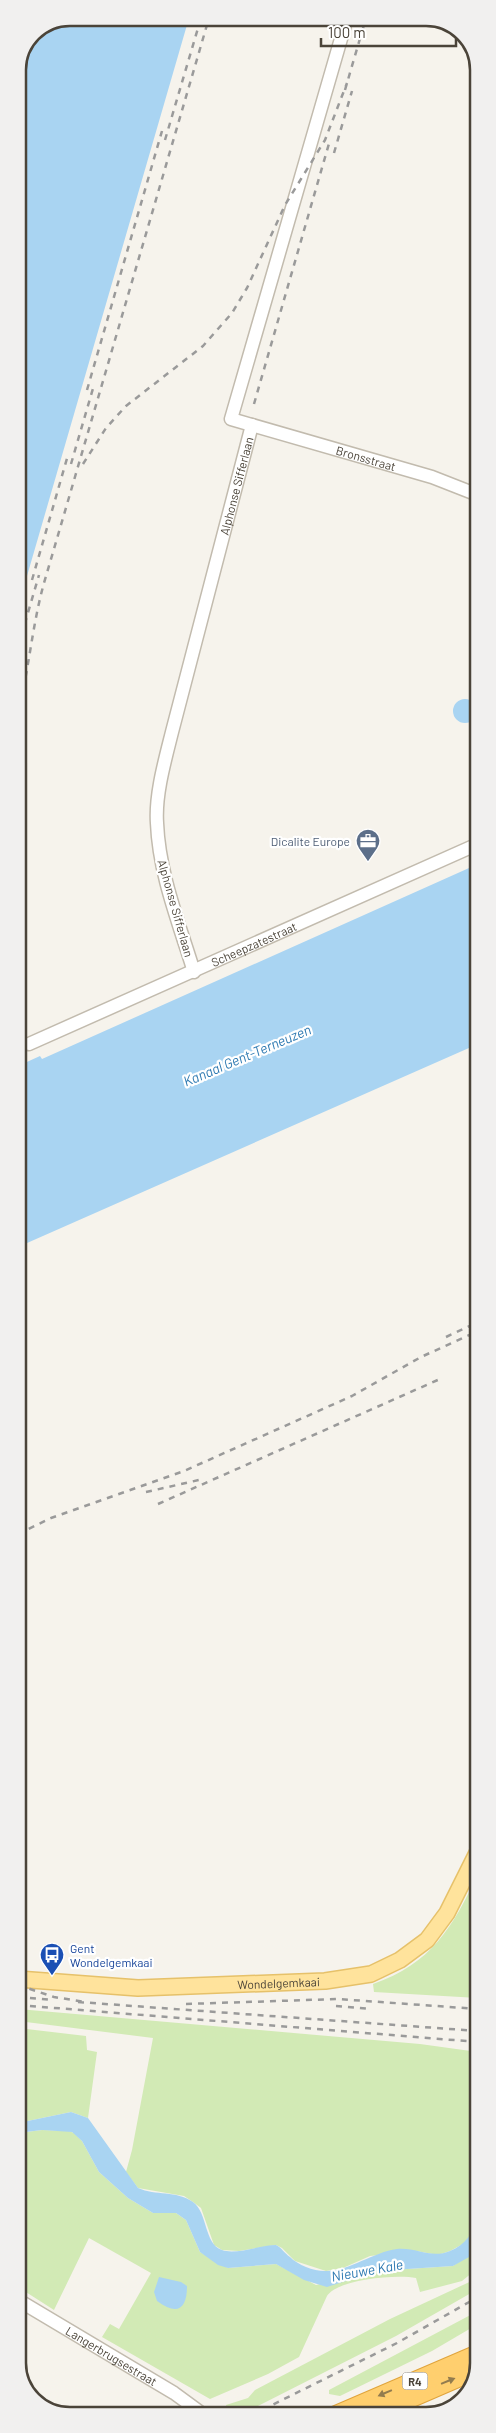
<svg xmlns="http://www.w3.org/2000/svg" width="496" height="2433" viewBox="0 0 496 2433" font-family="Barlow,sans-serif">
<rect width="100%" height="100%" fill="#f6f3ec"/>
<!-- green -->
<path fill="#d2eab5" d="M478,1874v124l-104,-6 -1,-8c58,-20 80,-57 105,-110z
M18,2009l402,35 58,8v166l-4,14 -11,12 -13,7 -12,4 -22,-4 -46,5 -27,12 -17,3 -31,-10 -13,-13 -6,-3 -37,6 -17,-1 -8,-5 -13,-37 -8,-6 -9,-6 -46,-8 -12,-16 6,-22 21,-112 -135,-17z
M18,2028l68,8 1,14 10,2 -9,66 -17,-6 -53,11z
M42,2130l27,1 5,2 8,8 17,31 29,26 25,15h23l10,7 14,32 28,16 48,-4 40,21 61,-14 76,-5 25,-18v20l-16,13 -42,11 -4,-14c-19,-4 -78,1 -89,18l-28,61 -31,17 -58,25 -108,-62 8,-13 9,5 32,-56 -62,-35 -35,72 -36,-23v-154z
M478,2278v11l-82,47 -156,79 -13,-6 -1,-4 22,-7 7,-8 135,-71z
M478,2311v13l-46,27 -92,45 -11,-2v-4z"/>
<!-- water -->
<path fill="#a9d4f2" d="M71,18h118l-171,589v-537l15,-37z
M453 711a12 12 0 1 1 24 0a12 12 0 1 1-24 0Z
M478,864v180l-460,203v-181l22,-10 2,3z
M71,2112l17,6 50,70c18,8 38,2 55,14 15,11 11,42 29,48 14,5 39,-5 54,-5 6,3 8,8 14,12 8,8 23,14 35,14 23,1 48,-19 72,-22 19,-2 34,10 53,2 15,-6 23,-18 28,-33v30l-9,9 -16,9 -76,5 -50,16 -23,-7 -28,-16 -48,4 -10,-3 -18,-13 -14,-32 -10,-7h-23l-25,-15 -29,-26 -17,-31 -10,-9 -30,-2 -24,3v-10z
M159,2277l22,5 6,4c0,25 -11,29 -30,15l-3,-9z"/>
<g fill="none" stroke-linecap="round" stroke-linejoin="round">
<defs>
<g id="minor">
<path id="s1" d="M347,18l-116,401 201,58 46,18"/>
<path id="s2" d="M194,972c-15,-49 -35,-98 -37,-149 -2,-28 8,-63 15,-91l80,-307"/>
<path id="s3" d="M29,1044l449,-200"/>
<path id="s4" d="M18,2300l156,93 30,22"/>
</g>
<g id="major">
<path id="s5" d="M18,1979l120,9 187,-7 46,-7 29,-14 27,-20 20,-27 31,-62"/>
</g>
<path id="highway" d="M336,2415l142,-61
M372,2415l104,-45"/>
</defs>
<!-- minor casing -->
<use href="#minor" stroke="#c2bbae" stroke-width="15"/>
<!-- major casing -->
<use href="#major" stroke="#e6c16a" stroke-width="18"/>
<!-- highway casing -->
<use href="#highway" stroke="#e0a43c" stroke-width="20"/>
<!-- minor -->
<use href="#minor" stroke="#fff" stroke-width="12"/>
<!-- major -->
<use href="#major" stroke="#ffe39c" stroke-width="15"/>
<!-- highway -->
<use href="#highway" stroke="#ffcf6e" stroke-width="18"/>
<!-- rail -->
<path stroke="#9a9a9a" stroke-width="2.5" stroke-dasharray="6 6" stroke-linecap="butt" d="M345,90l21,-72
M165,140l36,-122
M334,153l18,-62
M87,390l75,-259
M254,404l76,-264
M71,464l23,-79
M83,464l23,-36 20,-22 77,-60 29,-33 15,-25 38,-83 40,-65 22,-57
M32,580l36,-125
M18,647l21,-72
M18,712c11,-42 14,-86 26,-129l165,-565
M446,1337l32,-15
M146,1492l53,-12
M158,1504l282,-125
M18,1534l33,-16 133,-47 168,-75 69,-39 57,-26
M18,1985l36,12 31,5
M18,1997l35,3
M78,2002l400,29
M186,2004l152,-5 140,10
M18,2005l460,37
M336,2006l35,3
M252,2415l145,-72 81,-46"/>
</g>
<!-- one-way arrows -->
<defs><path id="oneway-solid" d="M-6-.8H1V-3.2L6.5 0L1 3.2V.8H-6Z" transform="scale(1.25)"/></defs>
<g fill="#937c4e">
<use href="#oneway-solid" transform="translate(448 2381) rotate(-22)"/>
<use href="#oneway-solid" transform="translate(385 2393) rotate(157)"/>
</g>
<!-- icons -->
<defs>
<symbol id="office-pin" viewBox="-11 -11 22 30"><path d="M0 17L-7.5 6A9.5 9.5 0 1 1 7.5 6Z" fill="#5c6f8a" stroke="#fff"/><path d="M-6-3h4V-5.5h4V-3h4V5H-6ZM-1-4.5V-3h2v-1.5ZM-6 0V1H6V0Z" fill="#fff"/></symbol>
<symbol id="bus-pin" viewBox="-11 -11 22 30"><path d="M0 17L-7.5 6A9.5 9.5 0 1 1 7.5 6Z" fill="#1a4fb4" stroke="#fff"/><path d="M-5-6H5V4H4V6H2V4H-2V6H-4V4H-5ZM-3.5-4V0h7V-4ZM-3.5 1.2v1.5H-2V1.2ZM2 1.2v1.5H3.5V1.2Z" fill="#fff"/></symbol>
</defs>
<g fill-rule="evenodd">
<use href="#office-pin" x="354" y="827" width="28" height="38"/>
<use href="#bus-pin" x="38" y="1941" width="28" height="38"/>
</g>
<g text-anchor="middle" dominant-baseline="central" stroke-width="4.5" stroke-linejoin="round" paint-order="stroke">
<!-- shield labels -->
<rect fill="#fff" stroke="#817c74" stroke-width="1" x="402.5" y="2372.5" width="25" height="17" rx="4"/>
<g font-size="11" font-weight="bold" fill="#4b4439">
<text x="415" y="2381">R4</text>
</g>
<!-- street labels -->
<g font-size="12" fill="#4b4439" stroke="#fff">
<text stroke="none"><textPath href="#s1" startOffset="558">Bronsstraat</textPath></text>
<text stroke="none"><textPath href="#s2" startOffset="501">Alphonse Sifferlaan</textPath></text>
<text transform="translate(176 908) rotate(74)">Alphonse Sifferlaan</text>
<text stroke="none"><textPath href="#s3" startOffset="246">Scheepzatestraat</textPath></text>
<text stroke="none"><textPath href="#s5" startOffset="261">Wondelgemkaai</textPath></text>
<text stroke="none"><textPath href="#s4" startOffset="109">Langerbrugsestraat</textPath></text>
</g>
<!-- service labels -->
<g font-size="12" fill="#4e5e75" stroke="#fff" text-anchor="end">
<text x="350" y="841">Dicalite Europe</text>
</g>
<!-- transit labels -->
<g font-size="12" fill="#164399" stroke="#fff" text-anchor="start">
<text x="70" y="1948">Gent<tspan x="70" dy="14">Wondelgemkaai</tspan></text>
</g>
<!-- water labels -->
<g font-size="14" font-style="italic" fill="#2e7ab2" stroke="#fff">
<text transform="translate(247 1055) rotate(-23)">Kanaal Gent-Terneuzen</text>
<text transform="translate(367 2270) rotate(-10)">Nieuwe Kale</text>
</g>
</g>
<!-- crop -->
<path d="M0 0H496V2433H0ZM70 26H426A44 44 0 0 1 470 70V2363A44 44 0 0 1 426 2407H70A44 44 0 0 1 26 2363V70A44 44 0 0 1 70 26Z" fill="#f1f0ef" fill-rule="evenodd"/>
<path fill="none" stroke="#4b4439" stroke-width="2.5" d="M70 26H426A44 44 0 0 1 470 70V2363A44 44 0 0 1 426 2407H70A44 44 0 0 1 26 2363V70A44 44 0 0 1 70 26Z"/>
<!-- scale -->
<path d="M321 38v8h135v-8" fill="none" stroke="#4b4439" stroke-width="2.5"/>
<text x="328" y="38" font-size="15" fill="#4b4439" stroke="#ffffff" stroke-width="4" paint-order="stroke">100 m</text>
</svg>
